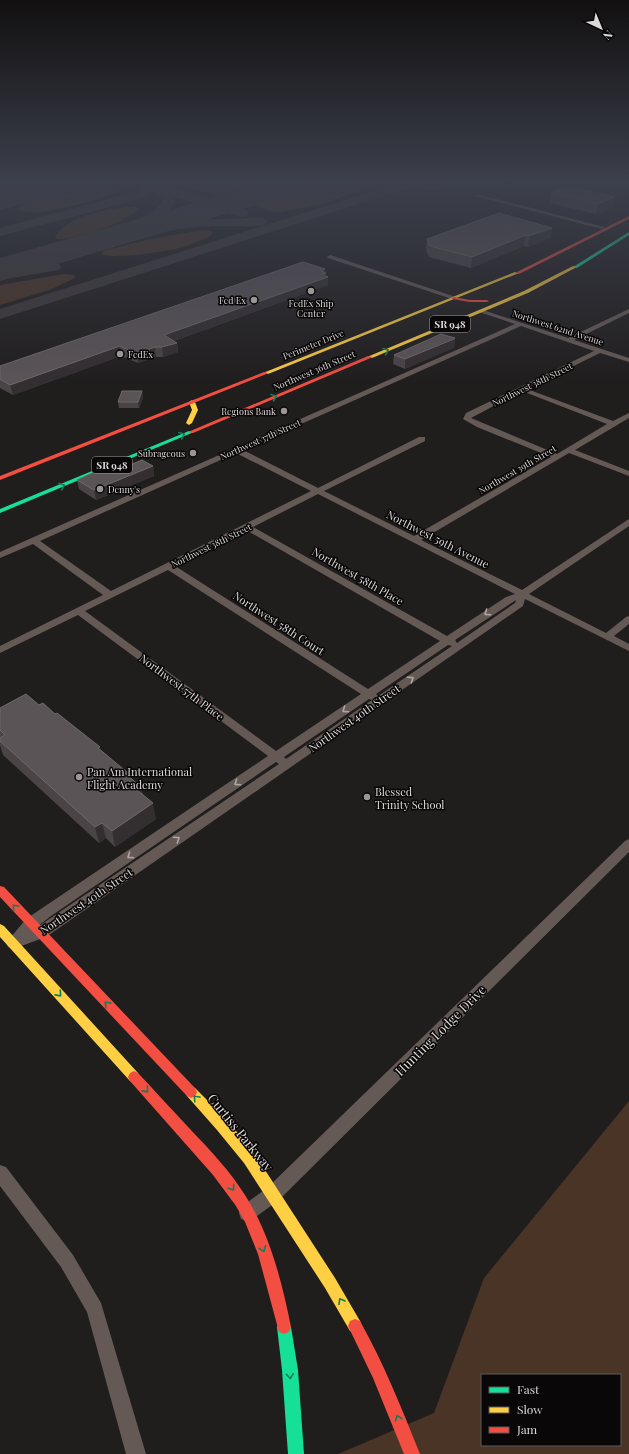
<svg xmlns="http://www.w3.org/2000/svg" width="629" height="1454" viewBox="0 0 629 1454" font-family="'Playfair Display',serif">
<rect width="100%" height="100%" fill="#201d1d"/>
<!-- green -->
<path fill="#4a3425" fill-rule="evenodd" d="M0,182h41l-41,10z
M169,182h101l-49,12 -12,-1z
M332,182h52l-63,22 -40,8h-7l-17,-5 -1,-3z
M434,182l22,1 -23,8 -12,-4z
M101,185h6l15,6 -38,12 -46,10 -17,-2 -4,-3 8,-4z
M126,207h10l3,2c-17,15 -53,26 -76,30h-5l-3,-2c13,-22 48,-26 71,-30z
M204,230l6,1 3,2 -3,3c-9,4 -17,8 -26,11 -16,4 -69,13 -83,7l2,-3 47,-12z
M64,274l10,1 1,3 -23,11 -52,16v-20z
M629,1101v353h-291l96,-41 50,-135zM482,1375h138v70h-138z"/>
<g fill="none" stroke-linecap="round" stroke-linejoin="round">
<!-- taxiway -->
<path fill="#3e3838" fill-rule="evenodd" d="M61,182h25l-2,3 -19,4 -4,-1 -2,-3z
M141,182l15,1 90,27 2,3 -2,3 -5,1 -67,-20v7l-11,14 -21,10 49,-8 69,-2 5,1 2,3 -2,3 -5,1c-27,1 -53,-1 -80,3 -51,8 -99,24 -149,36l-5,-1 -2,-3 2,-3 105,-28 -5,-3 2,-3 25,-12 9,-9 -1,-7 -8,-5 -10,7 -143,38v-8l135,-36 8,-4 -4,-4z
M402,182h18l-2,3 -418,134v-10z
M54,263l5,1 2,3 -2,3 -59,10v-10z"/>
<!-- runway -->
<path fill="#3e3838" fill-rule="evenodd" d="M41,182h51l-4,6 -88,22v-18z
M270,182h47l-4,6 -313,93v-23z"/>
<!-- street -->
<path fill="#655956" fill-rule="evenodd" d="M477,194l127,33v1l-2,1 -127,-33z
M330,255l126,42 1,1 -5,1 -124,-41 -1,-1z
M629,309v4l-55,27 55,18v4l-29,-9 -73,36 86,32 16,-8v5l-54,32 54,21v5l-60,-23 -148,87 101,50 107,-71v7l-100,68 77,39 20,-16 3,-1v8l-15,12 15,8v7l-104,-52 -2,7 -477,331 -33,12 -5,-2 -2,-4 20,-24 242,-163 -190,-141 -78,38v-7l103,-51 -70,-51 -33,14v-6l515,-228 -36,-12v-2h4l85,28zM521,326l73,25 -128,62 -3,6 14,8 74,30 -137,79 -90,-45 101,-50v-4h-6l-101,51 -75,-38zM522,391l85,33 -50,30 -86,-36zM236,453l75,38 -200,100 -71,-50zM318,494l197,100 -9,3 -59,39 -194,-109zM246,530l194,111 -72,48 -193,-123zM168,570l193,124 -85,57 -191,-140zM516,600l-1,3 -58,40 -2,-3zM448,645l4,1 -74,50 -2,-2zM369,699l3,1 -86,59 -2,-2zM276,762l3,2 -246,166 18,-14z
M629,839v13l-350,348 -26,19 -6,2 -6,-2 -2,-6 2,-6 26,-19 358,-347z
M0,1165l6,2 67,88 28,48 45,151h-20l-39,-142 -26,-45 -61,-81z"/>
<!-- fast -->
<path fill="#16e098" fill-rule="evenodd" d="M629,232v3l-52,33 -4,-1z
M189,431l5,1 -194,81v-4z
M284,1320l5,2 2,5 7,43 6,84h-16l-6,-84 -5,-43 2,-5z"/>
<!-- slow -->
<path fill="#ffcf43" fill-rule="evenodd" d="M573,266l4,1 -49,26 -156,65 -5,-1 157,-66z
M515,272l4,1 -251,101 -5,-1z
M192,400l3,2 3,8 -6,13 -3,2 -3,-2 6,-13 -3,-8z
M0,924l4,2 134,147 2,4 -2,4 -4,2 -4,-2 -130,-144z
M191,1086l4,2 32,32 27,33 81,125 25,43 2,5 -2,5 -5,2 -5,-2 -25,-43 -81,-125 -27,-33 -30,-34 -2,-4 2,-4z"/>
<!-- jam -->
<path fill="#f24e42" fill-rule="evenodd" d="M629,216v3l-110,55 -4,-1z
M454,297l16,3h17l2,1 -2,1h-17l-18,-3v-1z
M368,356l5,1 -180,76 -5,-1z
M264,372l5,1 -269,107v-4z
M0,886l4,1 191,201 2,4 -2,4 -4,2 -4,-2 -187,-199z
M134,1071l4,2c18,19 35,38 52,56 20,21 40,42 55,66 25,39 37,87 46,132l-2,5 -5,2 -5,-2 -21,-78 -13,-32 -9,-16 -23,-31 -83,-94 -2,-4 2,-4z
M355,1319l5,2c24,43 42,88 60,133h-16l-31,-76 -25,-52 2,-5z"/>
</g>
<!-- wall -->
<path fill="#4b4447" d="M551,193l62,14 -17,7 -47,-11z
M552,228l-2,10 -22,9 -4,-1 -53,22 -42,-11 -3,-7 1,-11z
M325,269v4h1v3l2,1v8l-154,56 3,2 1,9 -15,5h-7l-18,6 -17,-7 -108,39 -13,-7v-22z
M455,338l-1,9 -1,1 -48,21 -12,-5 1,-9z
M142,391l1,7 -4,10h-20l-1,-6z
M153,466l1,10 -58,24 -17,-11 -2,-9 34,-7z
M39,705l62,45 27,23 1,4 12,10 2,8 13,24 -41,28 -9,-9 -7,5 -96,-88 -3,-10v-37z"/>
<!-- shaded-wall -->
<path fill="#332e30" d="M615,197l-2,10 -17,7 2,-10z
M552,228l-2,10 -22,9 1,-11z
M526,235l-2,11 -53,22 1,-11z
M325,269v4h1v4h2v8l-163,59 -1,-9z
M455,338l-1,9 -1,1 -48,21v-10z
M177,343l1,9 -15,5 -1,-10z
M120,346l1,10 -108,39 -3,-10z
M155,347l1,10 -18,6 -1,-9z
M142,391l1,7 -4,10 -1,-6z
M153,466l1,10 -58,24 -2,-10z
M141,787l3,16 -7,-13z
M153,803l3,16 -41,28 -3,-16z
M102,823l4,15 -7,5 -4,-16z"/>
<!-- building -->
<path fill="#5b5457" stroke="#6f696b" d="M568,186l47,11 -17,7 -47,-11z
M499,213l53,15 -23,8 -3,-1 -54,22 -42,-11 -3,-7z
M303,262l22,7 -4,2 5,2 -4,1 6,3 -164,58 13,8 -15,4h-7l-18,7 -17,-8 -110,39 -10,-6v-13z
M441,334l14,4 -1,1 -49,20 -11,-4z
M122,391h20l-4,11h-20z
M142,460l11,6 -59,24 -17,-10 26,-12 8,5z
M26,694l13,11 4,-2 12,11 2,-1 43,34 -2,1 30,25 -2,1 15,13 -4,3 16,13 -41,28 -10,-8 -7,4 -95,-86v-3l5,-3 -5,-5v-22z"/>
<!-- one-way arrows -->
<defs><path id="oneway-chevron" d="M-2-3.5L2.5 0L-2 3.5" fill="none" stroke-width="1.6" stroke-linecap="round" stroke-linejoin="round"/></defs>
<g stroke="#107e57">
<use href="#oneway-chevron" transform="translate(386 351) rotate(-23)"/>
<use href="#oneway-chevron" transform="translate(274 397) rotate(-23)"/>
<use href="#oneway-chevron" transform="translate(182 435) rotate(-23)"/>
<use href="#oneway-chevron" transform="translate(62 486) rotate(-23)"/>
<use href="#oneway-chevron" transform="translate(15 907) rotate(-133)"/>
<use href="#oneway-chevron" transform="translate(59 994) rotate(48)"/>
<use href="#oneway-chevron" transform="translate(107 1004) rotate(-133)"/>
<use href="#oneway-chevron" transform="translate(146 1090) rotate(48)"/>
<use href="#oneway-chevron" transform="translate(196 1098) rotate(-133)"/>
<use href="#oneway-chevron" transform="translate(232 1188) rotate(56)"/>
<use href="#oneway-chevron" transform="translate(263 1249) rotate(68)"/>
<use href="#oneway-chevron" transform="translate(341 1301) rotate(-120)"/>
<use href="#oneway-chevron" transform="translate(290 1376) rotate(84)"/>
<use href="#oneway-chevron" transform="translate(398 1418) rotate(-111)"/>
</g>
<g stroke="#ada6a5">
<use href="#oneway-chevron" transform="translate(487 613) rotate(146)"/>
<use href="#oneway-chevron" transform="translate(411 679) rotate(-34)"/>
<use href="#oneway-chevron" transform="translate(345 710) rotate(146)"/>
<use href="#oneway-chevron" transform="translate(237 783) rotate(146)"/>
<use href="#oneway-chevron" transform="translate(177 839) rotate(-34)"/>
<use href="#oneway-chevron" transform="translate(130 856) rotate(146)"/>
</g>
<!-- sky -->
<linearGradient id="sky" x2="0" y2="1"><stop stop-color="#121010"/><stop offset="0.47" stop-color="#3c404c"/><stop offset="1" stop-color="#3c404c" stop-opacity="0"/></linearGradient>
<rect width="629" height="385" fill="url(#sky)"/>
<!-- markers -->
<g fill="#9b9797" stroke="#090707" stroke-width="1.5">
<circle cx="311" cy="291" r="4"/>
<circle cx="254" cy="300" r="4"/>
<circle cx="120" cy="354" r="4"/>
<circle cx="284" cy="411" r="4"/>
<circle cx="193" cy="453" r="4"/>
<circle cx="100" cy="489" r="4"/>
<circle cx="79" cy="777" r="4"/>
<circle cx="367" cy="797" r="4"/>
</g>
<g text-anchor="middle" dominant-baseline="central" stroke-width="3" stroke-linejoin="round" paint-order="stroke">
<!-- far-poi labels -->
<g font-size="9" fill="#ddd9d9" stroke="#090707" text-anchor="end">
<text x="246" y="300">Fed Ex</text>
<text x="311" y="303" text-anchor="middle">FedEx Ship<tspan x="311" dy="10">Center</tspan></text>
<text x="128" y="354" text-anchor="start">FedEx</text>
<text x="276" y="411">Regions Bank</text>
<text x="185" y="453">Subrageous</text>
<text x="108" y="489" text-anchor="start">Denny's</text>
</g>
<!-- far-street labels -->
<g font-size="9" fill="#ddd9d9" stroke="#090707">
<text transform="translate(558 327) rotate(18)">Northwest 62nd Avenue</text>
<text transform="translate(313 344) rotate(-22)">Perimeter Drive</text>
<text transform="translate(314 370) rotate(-23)">Northwest 36th Street</text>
<text transform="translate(532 384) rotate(-26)">Northwest 38th Street</text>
<text transform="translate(260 439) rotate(-24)">Northwest 37th Street</text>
<text transform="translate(517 469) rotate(-30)">Northwest 39th Street</text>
<text transform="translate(211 545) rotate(-26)">Northwest 38th Street</text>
</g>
<!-- shield labels -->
<g fill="#090707" stroke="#9d9a9a" stroke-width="1">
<rect x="430" y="316" width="40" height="16" rx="3"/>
<rect x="92" y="457" width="40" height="16" rx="3"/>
</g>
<g font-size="10" font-weight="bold" fill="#ddd9d9">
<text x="450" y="324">SR 948</text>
<text x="112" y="465">SR 948</text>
</g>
<!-- street labels -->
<g font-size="11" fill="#ddd9d9" stroke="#090707">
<text transform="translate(438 539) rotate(27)">Northwest 59th Avenue</text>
<text transform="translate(358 576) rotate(30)">Northwest 58th Place</text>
<text transform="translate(279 623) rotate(33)">Northwest 58th Court</text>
<text transform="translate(182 687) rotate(37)">Northwest 57th Place</text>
<text transform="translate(354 718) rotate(-35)">Northwest 40th Street</text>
<text transform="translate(86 901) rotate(-34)">Northwest 40th Street</text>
</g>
<!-- poi labels -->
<g font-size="11" fill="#ddd9d9" stroke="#090707" text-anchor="start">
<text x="87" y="771">Pan Am International<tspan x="87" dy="13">Flight Academy</tspan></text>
<text x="375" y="791">Blessed<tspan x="375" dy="13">Trinity School</tspan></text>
</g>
<!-- near-street labels -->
<g font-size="13" fill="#ddd9d9" stroke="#090707">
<text transform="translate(440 1030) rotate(-45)">Hunting Lodge Drive</text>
<text transform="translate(241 1132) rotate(51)">Curtiss Parkway</text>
</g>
</g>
<!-- legend -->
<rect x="481" y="1374" width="140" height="72" fill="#090707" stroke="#5e5b5b"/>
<rect x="489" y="1387" width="20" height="6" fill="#16e098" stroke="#5e5b5b"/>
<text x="517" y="1394" font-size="12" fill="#ddd9d9">Fast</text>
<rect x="489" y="1407" width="20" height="6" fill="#ffcf43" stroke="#5e5b5b"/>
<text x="517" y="1414" font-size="12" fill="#ddd9d9">Slow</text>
<rect x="489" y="1427" width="20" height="6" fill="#f24e42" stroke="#5e5b5b"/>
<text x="517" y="1434" font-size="12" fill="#ddd9d9">Jam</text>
<!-- north arrow -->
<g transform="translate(601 28) rotate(136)" stroke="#090707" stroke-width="3" paint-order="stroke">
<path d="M0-3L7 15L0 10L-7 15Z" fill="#ddd9d9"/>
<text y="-6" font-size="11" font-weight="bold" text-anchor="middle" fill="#ddd9d9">N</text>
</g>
</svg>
